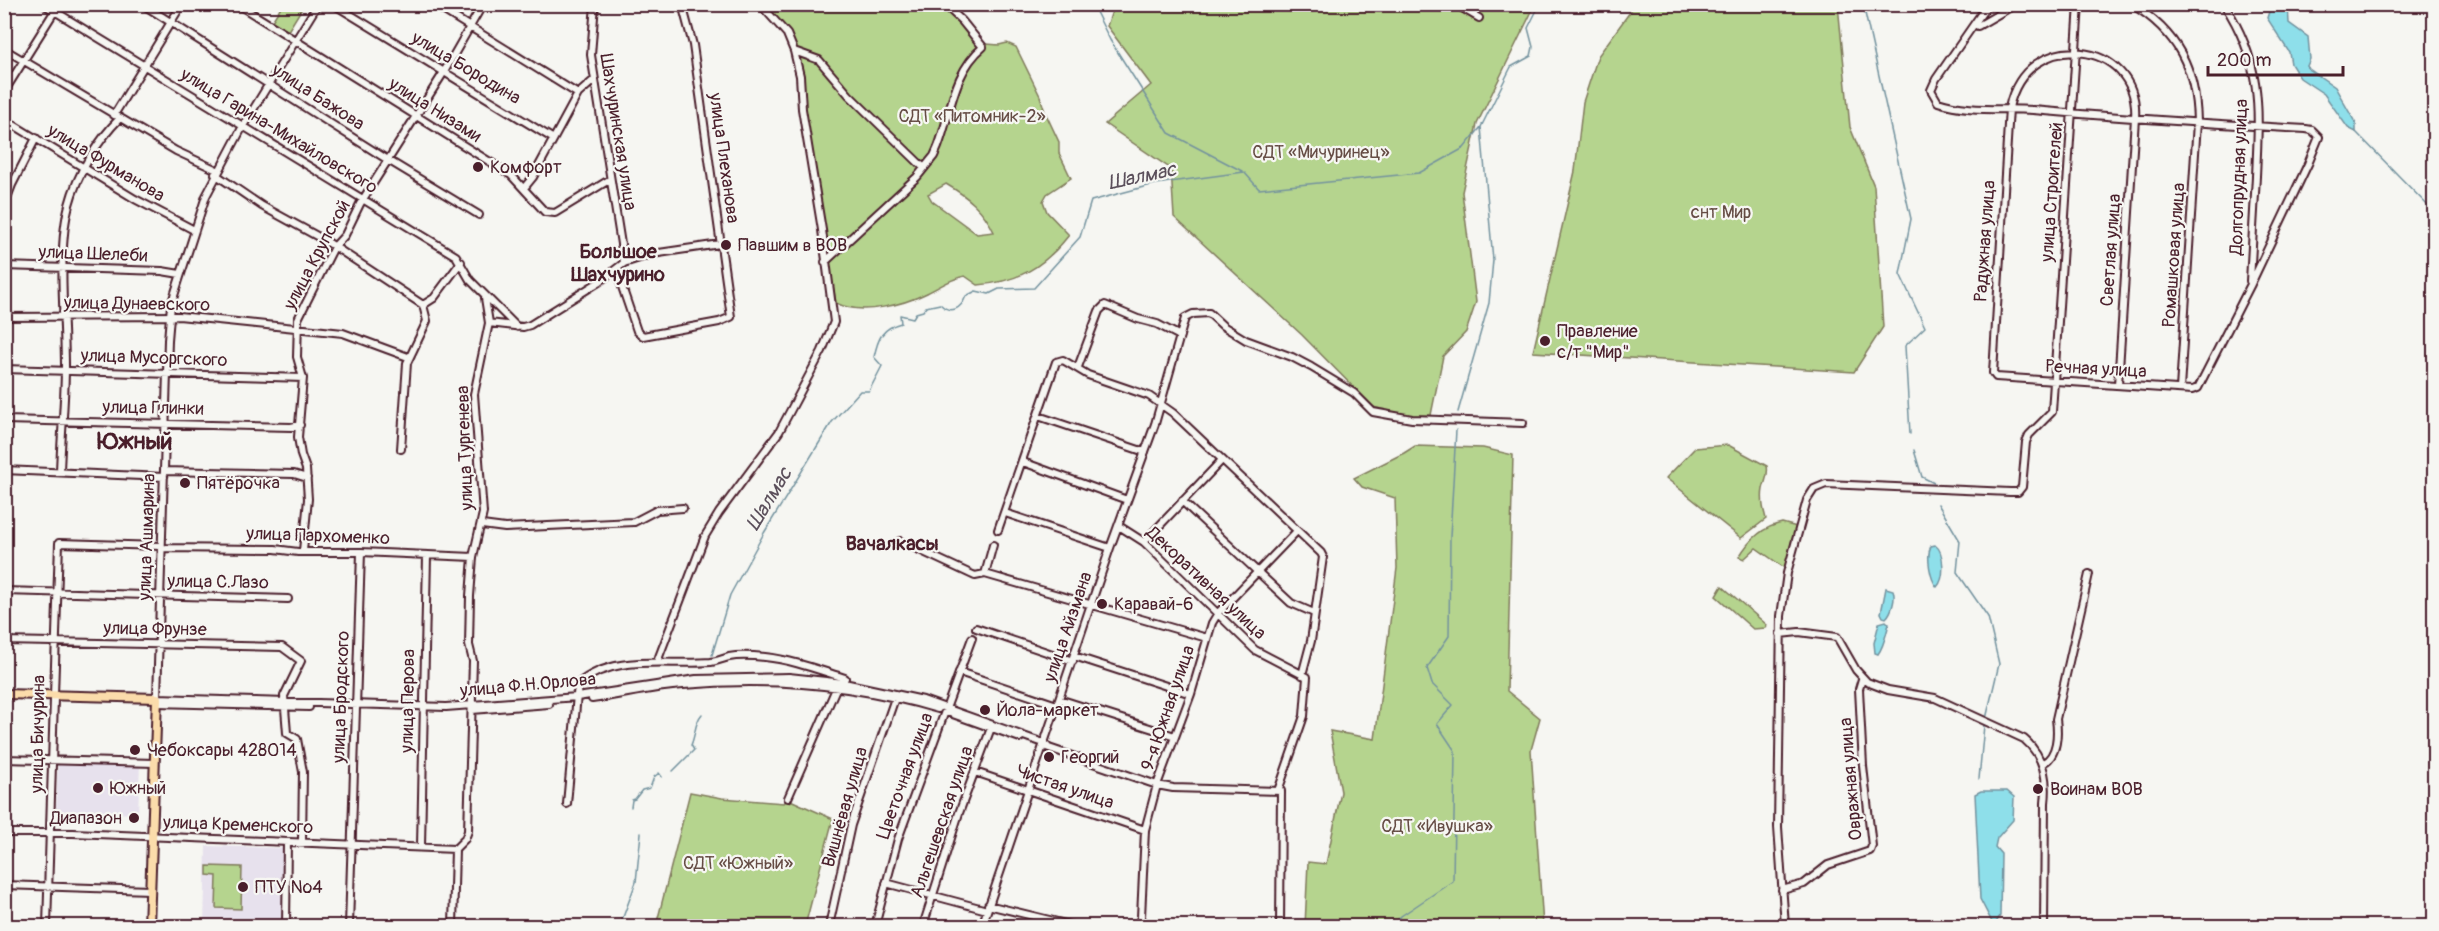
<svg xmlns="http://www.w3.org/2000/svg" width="2439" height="931" viewBox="0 0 2439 931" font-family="Pangolin,sans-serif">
<rect width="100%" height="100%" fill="#f6f6f2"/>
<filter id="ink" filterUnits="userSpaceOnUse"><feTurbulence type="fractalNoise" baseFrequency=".0167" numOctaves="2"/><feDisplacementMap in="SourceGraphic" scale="12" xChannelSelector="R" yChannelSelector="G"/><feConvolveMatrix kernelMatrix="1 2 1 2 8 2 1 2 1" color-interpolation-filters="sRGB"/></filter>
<g filter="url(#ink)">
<!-- built -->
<path fill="#e7e1ed" d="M58,763l82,1 -2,50 -82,-3z
M206,846l76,2 -1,78h-77z"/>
<!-- green -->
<path fill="#b5d48e" stroke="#807a5c" stroke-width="1.5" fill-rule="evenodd" d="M282,5h22l-16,26 -16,-10z
M762,5h182l39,43 4,-4 12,1 8,-2 9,4 24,49 5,16 14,30v11l12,25 -24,16 -4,7 4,11 22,23c-25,32 -51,47 -91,50l-13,-9c-15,3 -24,10 -38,17 -24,12 -66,23 -91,10l-33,-194 -2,-34 -6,-24 23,9 31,36 73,71 1,-1 -74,-72 -30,-35 -25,-11 -6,-14zM946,184c22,13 37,25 48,48l-17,2 -45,-33 -4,-7z
M1114,5h421l-58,119 -15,68 14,110 -10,30 -23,24 -12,59 -19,1 -39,-9 -71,-72 -128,-118 -3,-48 -66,-45 46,-39 -44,-59z
M1635,5h203l12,122 24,59 9,141 -29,45 -321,-20 42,-181 8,-69 15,-46z
M1728,445l39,21c2,9 -2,14 -4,23 -2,11 0,20 3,30l-25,19 -75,-60 29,-30z
M1415,446l68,2 30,7 -6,236 33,27 -9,32 12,176h-238l3,-64 18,2 15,-72 -11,-61 45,8 22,-171 -2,-70 -33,-11 -8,-9 50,-25z
M1782,523l15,4 -5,12 -6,30 -30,-21 -12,11 -5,-2c10,-17 23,-30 43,-34z
M1722,586l45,39 -1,3 -13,1 -37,-33z
M690,792l32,6 62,5 4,-4 45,20 -28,107h-149z
M207,866l35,1 -1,42 -25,-1 1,-32 -10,-1z"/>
<!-- water -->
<path fill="#8edfea" stroke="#73929e" stroke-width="1.5" d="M2271,5h17l1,18 19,14 2,22 -3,7 2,3 26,18 21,37v8l-8,-4 -24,-34 -24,-16 -9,-14 -2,-12 -22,-34z
M1935,545c10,7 10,34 2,42 -7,-8 -11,-31 -6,-41z
M1886,588l7,2c3,8 -1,22 -7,28l-3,-1 -2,-4z
M1886,621l3,3c-3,10 -5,22 -11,30l-3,-1 -1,-10 5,-20z
M1981,791h26l7,6 -1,23 -16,18 -2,9 6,7 -1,62 -6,10 -14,-27 -5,-105z"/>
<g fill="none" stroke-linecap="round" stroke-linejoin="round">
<!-- stream -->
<path stroke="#73929e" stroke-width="1.5" d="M1092,4l18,36 59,93 73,38
M1863,4l48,215 -11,55 25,53 -20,19 5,88
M2356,132l78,80
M1458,412l31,-109 4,-43 -12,-133 30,-60 20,-11 2,-9 -5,-19 12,-24
M1914,450l8,27 12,6
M1938,504l22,37 -3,31 31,45 11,47 -13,55
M712,655l18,-60 34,-62 68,-111 28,-31h9l13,-25 -8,-9c4,-19 8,-29 27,-34l-1,-8 13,3 3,-5 7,-2 3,-4 14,-3c11,11 21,5 26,-8l10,-5 13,3 10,-5 35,-1 46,-51 11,-36 64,-17 89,-12 15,17 160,-16 45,-25 17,-21
M673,771l21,-21 -3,-5c5,-11 3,-22 11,-31
M1979,779l5,-54
M631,807l1,-7 3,-1 7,-9 8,-2 4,-11 5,-4 3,4
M622,926v-6l14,-38 5,-49
M1393,926l8,-10 52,-35 2,-130 -18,-27 16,-19 -21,-21 -5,-16 22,-32 1,-99 6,-107"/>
<defs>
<path id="minor" d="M43,4l413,252 14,24 47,47
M142,4l246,156 91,55
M237,4l274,171 34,37 10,1 54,-33
M318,4l-75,122 -37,70 -35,109 -3,35 -11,358 289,9 131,-10 119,-18 93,-2 55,6 79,17 109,39 12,4 4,4
M333,4l219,134
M433,4l145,90
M595,4l-4,51 33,208
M1455,4l24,14
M1988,4l-52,75 -5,11 7,12c29,10 64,6 95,8 91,8 182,14 273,19l6,1 7,7 -11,27 -58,122 -52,102 -6,2 -196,-13 -3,-4 16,-265c17,-83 132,-68 126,10l-17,267
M2131,4c47,28 65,65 66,118l-17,267
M2224,4c39,60 35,105 32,172 -2,35 -4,70 -6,105
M1975,24l3,2 38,-22
M4,49l172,102 41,19
M794,51l25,9 30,35 75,73
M4,92l55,-88
M114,115l68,-111
M4,119l131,80 59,31
M215,174l47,32 64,35 97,64
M524,188l9,-11 45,-83 16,-14
M4,206l8,-21 24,-47
M825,262l92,-85 17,-21 4,-9c13,-34 15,-75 45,-100l-21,-26 -18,-17
M4,266l158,5 18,3
M616,269l21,62 6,5 76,-14 12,-5 -38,-272 -11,-41
M423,305l11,-7 27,-36
M4,317l175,-1 58,6 106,11 65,24
M489,323l34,4 7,-2 69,-43 25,-19 28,-9 68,-10
M1078,367l21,-56 6,-6 33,14 19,5 23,12
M4,369l299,9
M1038,416l107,36
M4,420l287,7 9,-2
M401,449l6,-86 20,-42 -4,-16
M1023,462l104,38
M4,470l160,7
M164,471l130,3 13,4
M60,472c1,-35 5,-71 5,-106 0,-47 -8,-117 4,-161 8,-31 29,-65 51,-87
M1182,501l109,102 23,10
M1005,513l105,35
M482,525l23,3 129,-6 23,-12 26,-2
M1119,526l25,16 111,108 52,27 -3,39 -26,75
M998,530l58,-168 7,-2 25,15 61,21 24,17 148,140 2,4 -12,84 -9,34
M900,541l75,35 10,-2 222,64
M1144,542l78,-82
M161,548l114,1 23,3h63l112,5
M303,551l5,-52 -2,-30 -5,-14 -3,-18 5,-59 -6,-21 1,-38 36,-72 11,-12 15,-31 84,-132 39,-68
M985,574l8,-29
M4,591l284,8
M976,628l97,33
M1780,634l19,-2 38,5 19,33 11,12 21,8 47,8 89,41c20,17 24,39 21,64l-1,123
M4,641l278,6 19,14 -17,35 3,37 10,6 6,33 -1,70
M1074,656l117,38
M657,662l48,-126 14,-23 60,-81 43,-81 12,-29 -12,-92 -20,-121 -2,-33 -6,-25 -7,-17 -27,-30
M959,672l98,33
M54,695l5,-152 102,3
M592,699c30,-4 60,-12 91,-14 87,-8 171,-1 255,24
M1059,699l116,37
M156,703l153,4
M472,710l77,-6
M947,712l73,26
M1046,747l111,38 16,3 108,3 -1,135
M4,759l151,4
M2043,763c15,-7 15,-30 13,-44l33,-145
M975,772l170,58
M788,798l50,-114
M567,804l11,-120c36,-31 89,-18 133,-22 6,-1 12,-3 18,-5 10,-2 26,-1 36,0 28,3 54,13 80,21
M4,833h69l382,16
M421,846l6,-290
M455,849l10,-10 3,-8 5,-170 -4,-16 1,-49 3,-39 10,-44 -9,-119 15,-71 -4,-25
M886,883l101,27
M4,885l146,5
M1782,890l22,-6 24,-19 42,-14 2,-5 -9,-80 -4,-77 3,-10
M988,905l86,21
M47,926l7,-227
M286,926l1,-84
M349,926l12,-374
M453,926l2,-77
M829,926l22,-101 44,-127
M875,926l23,-87 74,-201
M923,926l36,-113 32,-85
M982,926l128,-378 45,-124 30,-106 8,-4 16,-1 14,13 23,14 46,17 19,10 43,26 19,19 39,7 111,4
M1138,926l3,-9 4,-87 12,-45 34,-91 21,-71 6,-10 79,-82
M1785,926l-7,-99 3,-211 6,-43 20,-73 7,-11 12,-5 184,8h8l4,-5 4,-45 3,-7 23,-23 27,-408"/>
<path id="major" d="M4,694l153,4 -8,228"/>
</defs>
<!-- minor casing -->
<use href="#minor" stroke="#4a1f2b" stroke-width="10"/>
<!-- major casing -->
<use href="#major" stroke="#4a1f2b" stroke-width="12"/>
<!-- minor -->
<use href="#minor" stroke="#f6f6f2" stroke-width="6"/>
<!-- major -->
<use href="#major" stroke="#fbdcab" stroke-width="8"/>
</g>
</g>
<!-- markers -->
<g fill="#4a1f2b" stroke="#f6f6f2" stroke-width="2">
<circle cx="478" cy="167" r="6"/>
<circle cx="726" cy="245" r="6"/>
<circle cx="1545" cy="341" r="6"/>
<circle cx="185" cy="483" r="6"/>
<circle cx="1102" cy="604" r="6"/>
<circle cx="985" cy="710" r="6"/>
<circle cx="135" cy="750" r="6"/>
<circle cx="1049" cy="757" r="6"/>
<circle cx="98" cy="788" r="6"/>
<circle cx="2038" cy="789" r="6"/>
<circle cx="134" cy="818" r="6"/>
<circle cx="243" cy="887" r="6"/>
</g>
<g text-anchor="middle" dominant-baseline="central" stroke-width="4.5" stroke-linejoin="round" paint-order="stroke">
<!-- street labels -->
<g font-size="18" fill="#4a1f2b" stroke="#f6f6f2">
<text transform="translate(466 68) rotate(31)">улица Бородина</text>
<text transform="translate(318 97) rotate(33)">улица Бажова</text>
<text transform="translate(435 110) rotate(32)">улица Низами</text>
<text transform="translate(279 131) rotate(31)">улица Гарина-Михайловского</text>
<text transform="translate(618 132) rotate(81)">Шахчуринская улица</text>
<text transform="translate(724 158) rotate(82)">улица Плеханова</text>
<text transform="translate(106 163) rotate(31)">улица Фурманова</text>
<text transform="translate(2239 177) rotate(-88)">Долгопрудная улица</text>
<text transform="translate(2052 192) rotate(-86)">улица Строителей</text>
<text transform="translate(1985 241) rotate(-86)">Радужная улица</text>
<text transform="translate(2111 250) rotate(-86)">Светлая улица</text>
<text transform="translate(93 254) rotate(2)">улица Шелеби</text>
<text transform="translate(317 255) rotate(-62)">улица Крупской</text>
<text transform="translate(2174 255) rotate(-86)">Ромашковая улица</text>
<text transform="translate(137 304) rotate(1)">улица Дунаевского</text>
<text transform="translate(154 358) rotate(2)">улица Мусоргского</text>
<text transform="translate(2096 369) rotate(3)">Речная улица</text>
<text transform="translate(153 408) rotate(1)">улица Глинки</text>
<text transform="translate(465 448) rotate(-92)">улица Тургенева</text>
<text transform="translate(318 536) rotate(2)">улица Пархоменко</text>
<text transform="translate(147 537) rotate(-88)">улица Ашмарина</text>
<text transform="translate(218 582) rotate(1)">улица С.Лазо</text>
<text transform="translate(1206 583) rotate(43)">Декоративная улица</text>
<text transform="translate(1068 627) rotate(-71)">улица Айзмана</text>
<text transform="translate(155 629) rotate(1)">улица Фрунзе</text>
<text transform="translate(528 685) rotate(-5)">улица Ф.Н.Орлова</text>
<text transform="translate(341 697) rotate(-88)">улица Бродского</text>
<text transform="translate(408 701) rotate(-89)">улица Перова</text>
<text transform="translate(1168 708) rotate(-71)">9-я Южная улица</text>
<text transform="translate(38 734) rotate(-89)">улица Бичурина</text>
<text transform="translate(905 776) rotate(-70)">Цветочная улица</text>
<text transform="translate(1851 779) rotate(-95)">Овражная улица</text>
<text transform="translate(1065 787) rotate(19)">Чистая улица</text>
<text transform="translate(845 807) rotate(-74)">Вишнёвая улица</text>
<text transform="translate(942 822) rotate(-71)">Альгешевская улица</text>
<text transform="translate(238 825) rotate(2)">улица Кременского</text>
</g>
<!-- park labels -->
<g font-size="18" fill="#654c44" stroke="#f6f6f2">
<text x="972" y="116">СДТ «Питомник-2»</text>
<text x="1321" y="152">СДТ «Мичуринец»</text>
<text x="1721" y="212">снт Мир</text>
<text x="1437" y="826">СДТ «Ивушка»</text>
<text x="738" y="863">СДТ «Южный»</text>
</g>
<!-- poi labels -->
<g font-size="18" fill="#4a1f2b" stroke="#f6f6f2" text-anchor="start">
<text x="490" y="167">Комфорт</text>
<text x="738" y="245">Павшим в ВОВ</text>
<text x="1557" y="331">Правление<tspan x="1557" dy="21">с/т "Мир"</tspan></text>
<text x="197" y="483">Пятёрочка</text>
<text x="1114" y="604">Каравай-6</text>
<text x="997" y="710">Йола-маркет</text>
<text x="147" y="750">Чебоксары 428014</text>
<text x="1061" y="757">Георгий</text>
<text x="110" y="788">Южный</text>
<text x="2050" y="789">Воинам ВОВ</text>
<text x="122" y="818" text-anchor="end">Диапазон</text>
<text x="255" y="887">ПТУ №4</text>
</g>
<!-- water labels -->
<g font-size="20" font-style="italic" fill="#5b4f5b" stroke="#f6f6f2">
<text transform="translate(1142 176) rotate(-12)">Шалмас</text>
<text transform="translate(769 499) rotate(-59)">Шалмас</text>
</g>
<!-- neighbourhood labels -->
<g font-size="20" font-weight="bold" fill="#4a1f2b" stroke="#f6f6f2">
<text x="618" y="251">Большое<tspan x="618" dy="23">Шахчурино</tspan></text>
<text x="892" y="543">Вачалкасы</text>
</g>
<!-- district labels -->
<g font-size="24" font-weight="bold" fill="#4a1f2b" stroke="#f6f6f2">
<text x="135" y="441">Южный</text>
</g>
</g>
<!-- margin -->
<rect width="2439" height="931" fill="none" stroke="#f6f6f2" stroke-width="24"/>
<rect x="12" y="12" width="2415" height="907" fill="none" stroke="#4a1f2b" stroke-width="2" filter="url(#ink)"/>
<!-- scale -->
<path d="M2208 66v9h135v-9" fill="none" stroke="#4a1f2b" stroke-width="3"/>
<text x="2217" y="66" font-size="18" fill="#4a1f2b" stroke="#f6f6f2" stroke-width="4.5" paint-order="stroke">200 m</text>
</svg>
